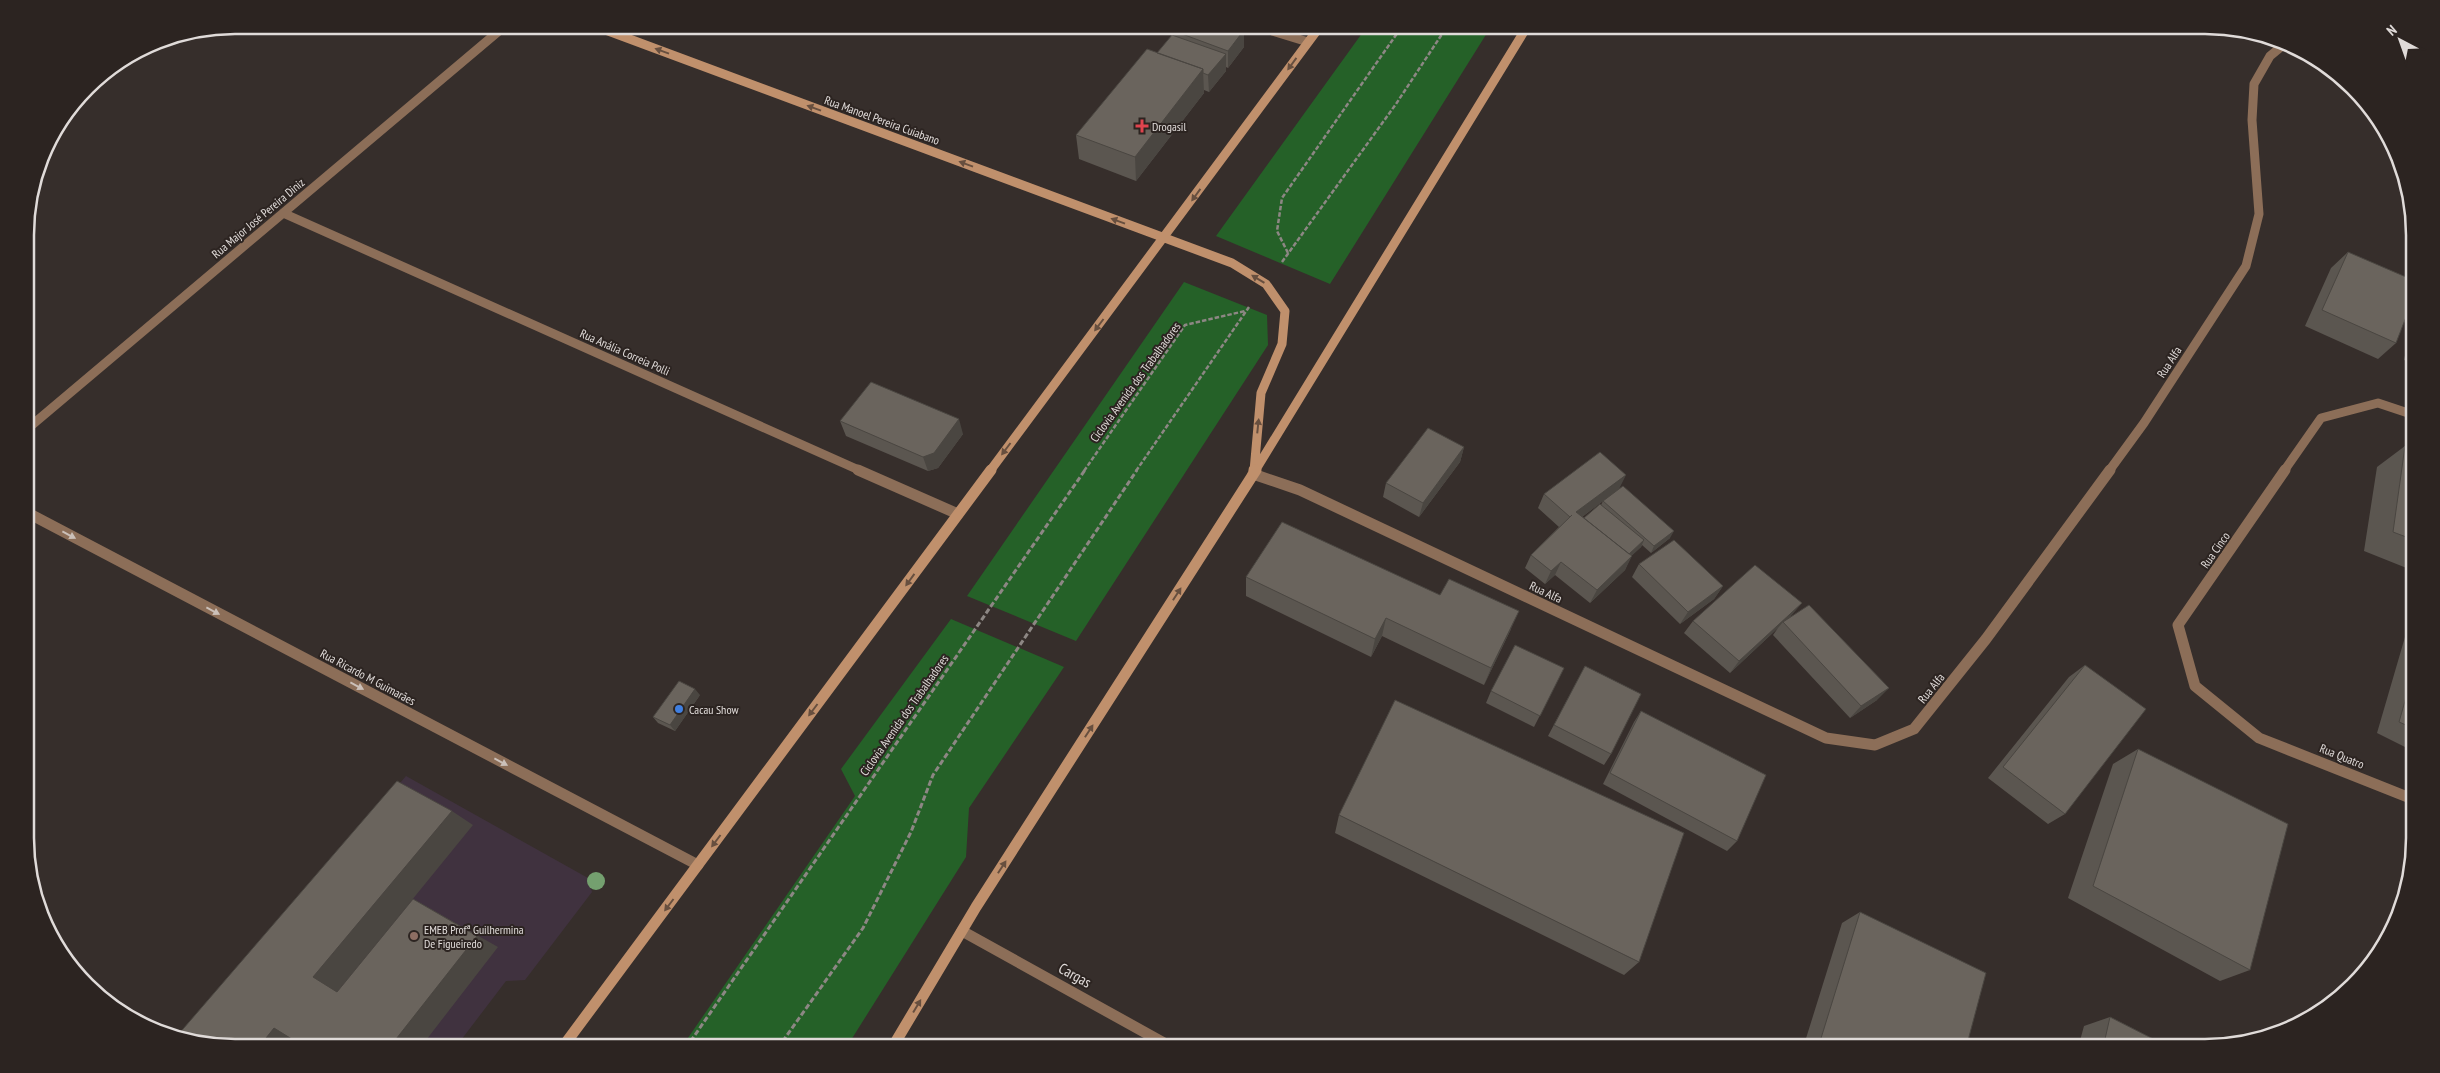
<svg xmlns="http://www.w3.org/2000/svg" width="2440" height="1073" viewBox="0 0 2440 1073" font-family="'PT Sans Narrow',sans-serif">
<rect width="100%" height="100%" fill="#362e2b"/>
<!-- education -->
<path fill="#40323f" d="M406,776l182,102 4,14 -67,88 -19,1 -51,67h-220l-53,-10z"/>
<!-- green -->
<path fill="#256128" d="M1368,25h124l-162,259 -114,-48z
M1184,282l83,33 1,30 -192,296 -109,-45z
M951,619l113,48 -95,141 -3,49 -120,191h-165l174,-252 -14,-27z"/>
<g fill="none" stroke-linecap="round" stroke-linejoin="round">
<!-- path-far1 -->
<path stroke="#8d8784" stroke-width="2.5" stroke-dasharray="4.5 2" stroke-linecap="butt" d="M1288,253l-11,-22 5,-33 121,-173
M1282,262l114,-158 52,-79
M1084,471l101,-146 60,-14
M1136,471l113,-164"/>
<!-- path -->
<path stroke="#8d8784" stroke-width="3" stroke-dasharray="5.5 2.5" stroke-linecap="butt" d="M686,1048l399,-578
M778,1048l85,-120 48,-96 22,-57 204,-305"/>
<!-- lane -->
<path stroke="#8c6e58" stroke-width="11" d="M962,931l211,117"/>
<!-- street-far1 -->
<path stroke="#8c6e58" stroke-width="9" d="M1253,25l55,17
M283,213l578,258
M26,430l480,-405
M2109,471l35,-48 102,-157 13,-52 -7,-94 2,-36 16,-28 17,-14
M2284,471l37,-53 57,-15 36,12"/>
<!-- street -->
<path stroke="#8c6e58" stroke-width="11" d="M858,470l100,44
M2285,470l-107,155 17,61 64,52 156,62
M1253,474l47,16 526,248 49,7 39,-16 72,-90 124,-169
M26,512l672,353"/>
<!-- secondary-far1 -->
<path stroke="#c0906c" stroke-width="9" d="M592,25l640,238 34,21 19,27 -3,33 -21,49 -7,78
M990,471l331,-446
M1255,471l273,-446"/>
<!-- secondary -->
<path stroke="#c0906c" stroke-width="11" d="M1254,472v-2
M562,1048l429,-578
M892,1048l84,-141 280,-437"/>
</g>
<!-- trees -->
<circle fill="#74a06f" cx="596" cy="881" r="9"/>
<!-- wall -->
<path fill="#5b5650" fill-rule="evenodd" d="M1174,31l70,16 -16,21 -2,-1v4l-17,21 -5,-2v3l-68,88 -57,-22 -3,-24 98,-99z
M2348,252l48,91 -18,16 -73,-33 26,-58z
M2414,314v50l-10,-4z
M840,421l123,13 -25,34 -10,3 -82,-35z
M2405,446l9,4v121l-50,-20 13,-84z
M1464,447l-4,15 -41,55 -36,-20 3,-14z
M1619,489l51,49 -19,15 -9,-8 -1,2 -10,9 -6,14 -35,33 -35,-28 -10,9 -20,-16 6,-13 28,-28 -21,-19 6,-14zM1603,501l-2,4 -17,13 -2,-1z
M1639,564l84,22 -9,13 -34,25 -48,-47z
M1246,577l265,52 -27,56 -102,-49 -11,21 -125,-61z
M1791,616l-2,2 88,82 -27,18 -77,-83 5,-7 -48,45 -46,-40 9,-12z
M2414,631l1,121 -38,-19 28,-96z
M2085,665l-20,149 -17,10 -60,-46 81,-101z
M1585,666l26,88 -7,11 -56,-29z
M1564,668l-30,59 -48,-24 5,-12z
M700,695l-25,36 -17,-8 -5,-6z
M1641,711l96,130 -10,10 -124,-67 31,-62z
M2138,749l112,221 -30,11 -152,-83 45,-134z
M1339,815l300,147 -15,13 -289,-142z
M1860,912l106,136h-163l39,-125z
M2110,1017l61,31h-93l6,-22z"/>
<!-- shaded-wall -->
<path fill="#4a4641" d="M1244,30v17l-16,21v-17z
M1226,54v17l-17,21 -1,-17z
M1203,69l1,24 -68,88 -1,-24z
M959,419l4,15 -25,34 -10,3 -5,-14z
M1464,447l-4,15 -41,55 4,-14z
M1626,475l-7,14 -49,37 6,-14z
M1674,531l-4,7 -19,15 3,-7z
M1644,540l-3,7 -18,17 3,-7z
M1632,556l-7,14 -35,33 7,-13z
M1561,562l-6,13 -10,9 6,-13z
M1723,586l-9,13 -34,25 8,-12z
M1802,603l-11,13 -7,7 -1,-1 -5,6 -48,45 9,-12z
M1519,611l-8,18 -27,56 7,-17z
M1386,618l-4,18 -11,21 4,-18z
M1889,688l-12,12 -27,18 11,-12z
M695,689l5,6 -25,36 -5,-6z
M452,811l21,14 -136,167 -24,-15z
M413,899l85,48 -78,101h-31z
M274,1028l28,9 -9,11h-35z"/>
<!-- building -->
<path fill="#6a645d" stroke="#4a4641" d="M1180,25h51l13,5 -16,21 -54,-20z
M1172,35l54,19 -18,21 -5,-2v-4l-46,-16z
M1147,49l56,20 -68,88 -59,-22z
M2348,252l65,28v19l-17,44 -74,-33z
M871,382l88,37 -25,34 -11,4 -83,-36z
M1428,428l36,19 -41,56 -37,-20z
M2405,446l9,4v90l-21,-8z
M1600,452l26,23 -50,37 56,44 -35,34 -36,-28 -10,9 -20,-16 41,-40 -2,2 -26,-23z
M1623,486l51,45 -20,15 -51,-45z
M1600,504l44,36 -15,14 -45,-36z
M1282,522l158,73 9,-16 70,32 -28,57 -105,-50 -11,21 -129,-62z
M1674,540l49,46 -35,26 -49,-48z
M1755,565l47,38 -63,58 -46,-40z
M1809,605l80,83 -28,18 -78,-84z
M1515,645l49,23 -24,48 -49,-25z
M2085,665l61,44 -81,105 -62,-47z
M1585,666l56,28 -30,60 -57,-29z
M2415,666v63l-16,-7z
M679,681l16,8 -25,36 -17,-8z
M1395,700l289,133 -45,129 -300,-147z
M1641,711l125,64 -29,66 -127,-68z
M2138,749l150,75 -38,146 -157,-84z
M397,781l55,30 -139,166 24,15 76,-93 64,37 -88,112h-100l6,-7 -21,-13 -16,20h-23l-58,-12z
M1860,912l126,61 -20,75h-148z
M2110,1017l61,31h-68z"/>
<!-- one-way arrows -->
<defs><path id="oneway-solid" d="M-6-.8H1V-3.2L6.5 0L1 3.2V.8H-6Z" transform="scale(1.25)"/></defs>
<g fill="#674f3f">
<use href="#oneway-solid" transform="translate(662 51) rotate(-160)"/>
<use href="#oneway-solid" transform="translate(1292 64) rotate(126)"/>
<use href="#oneway-solid" transform="translate(814 108) rotate(-160)"/>
<use href="#oneway-solid" transform="translate(966 164) rotate(-160)"/>
<use href="#oneway-solid" transform="translate(1196 195) rotate(126)"/>
<use href="#oneway-solid" transform="translate(1118 221) rotate(-160)"/>
<use href="#oneway-solid" transform="translate(1258 279) rotate(-149)"/>
<use href="#oneway-solid" transform="translate(1099 325) rotate(127)"/>
<use href="#oneway-solid" transform="translate(1258 426) rotate(-84)"/>
<use href="#oneway-solid" transform="translate(1006 449) rotate(127)"/>
<use href="#oneway-solid" transform="translate(910 580) rotate(126)"/>
<use href="#oneway-solid" transform="translate(1177 594) rotate(-57)"/>
<use href="#oneway-solid" transform="translate(813 710) rotate(127)"/>
<use href="#oneway-solid" transform="translate(1089 731) rotate(-57)"/>
<use href="#oneway-solid" transform="translate(716 841) rotate(127)"/>
<use href="#oneway-solid" transform="translate(1002 867) rotate(-57)"/>
<use href="#oneway-solid" transform="translate(669 905) rotate(127)"/>
<use href="#oneway-solid" transform="translate(917 1006) rotate(-59)"/>
</g>
<g fill="#cbc0b9">
<use href="#oneway-solid" transform="translate(69 535) rotate(28)"/>
<use href="#oneway-solid" transform="translate(213 611) rotate(28)"/>
<use href="#oneway-solid" transform="translate(357 686) rotate(28)"/>
<use href="#oneway-solid" transform="translate(501 762) rotate(28)"/>
</g>
<!-- markers -->
<path fill="#e0444e" stroke="#2c2421" stroke-width="2" d="M1139.5 118.5h5v5h5v5h-5v5h-5v-5h-5v-5h5z"/>
<circle fill="#3f7fe0" stroke="#2c2421" stroke-width="2" cx="679" cy="709" r="5"/>
<circle fill="#8d6e63" stroke="#2c2421" stroke-width="2" cx="414" cy="936" r="5"/>
<g text-anchor="middle" dominant-baseline="central" stroke-width="4" stroke-linejoin="round" paint-order="stroke">
<!-- street labels -->
<g font-size="12" fill="#e0dbd9" stroke="#2c2421">
<text transform="translate(882 120) rotate(20)">Rua Manoel Pereira Cuiabano</text>
<text transform="translate(258 218) rotate(-40)">Rua Major José Pereira Diniz</text>
<text transform="translate(625 352) rotate(24)">Rua Anália Correia Polli</text>
<text transform="translate(2169 362) rotate(-57)">Rua Alfa</text>
<text transform="translate(1135 382) rotate(-54)">Ciclovia Avenida dos Trabalhadores</text>
<text transform="translate(2215 550) rotate(-55)">Rua Cinco</text>
<text transform="translate(1546 592) rotate(25)">Rua Alfa</text>
<text transform="translate(368 677) rotate(28)">Rua Ricardo M Guimarães</text>
<text transform="translate(1931 688) rotate(-51)">Rua Alfa</text>
<text transform="translate(904 715) rotate(-55)">Ciclovia Avenida dos Trabalhadores</text>
<text transform="translate(2342 756) rotate(22)">Rua Quatro</text>
</g>
<!-- poi labels -->
<g font-size="12" fill="#e0dbd9" stroke="#2c2421" text-anchor="start">
<text x="1152" y="126">Drogasil</text>
<text x="689" y="709">Cacau Show</text>
<text x="424" y="929">EMEB Profª Guilhermina<tspan x="424" dy="14">De Figueiredo</tspan></text>
</g>
<!-- near-street labels -->
<g font-size="15" fill="#e0dbd9" stroke="#2c2421">
<text transform="translate(1075 975) rotate(29)">Cargas</text>
</g>
</g>
<!-- crop -->
<path d="M0 0H2440V1073H0ZM235 34H2205A201 201 0 0 1 2406 235V838A201 201 0 0 1 2205 1039H235A201 201 0 0 1 34 838V235A201 201 0 0 1 235 34Z" fill="#2c2421" fill-rule="evenodd"/>
<path fill="none" stroke="#e0dbd9" stroke-width="2.5" d="M235 34H2205A201 201 0 0 1 2406 235V838A201 201 0 0 1 2205 1039H235A201 201 0 0 1 34 838V235A201 201 0 0 1 235 34Z"/>
<!-- north arrow -->
<g transform="translate(2400 40) rotate(319)" stroke="#2c2421" stroke-width="4" paint-order="stroke">
<path d="M0-4L9 19L0 12L-9 19Z" fill="#e0dbd9"/>
<text y="-8" font-size="14" font-weight="bold" text-anchor="middle" fill="#e0dbd9">N</text>
</g>
</svg>
